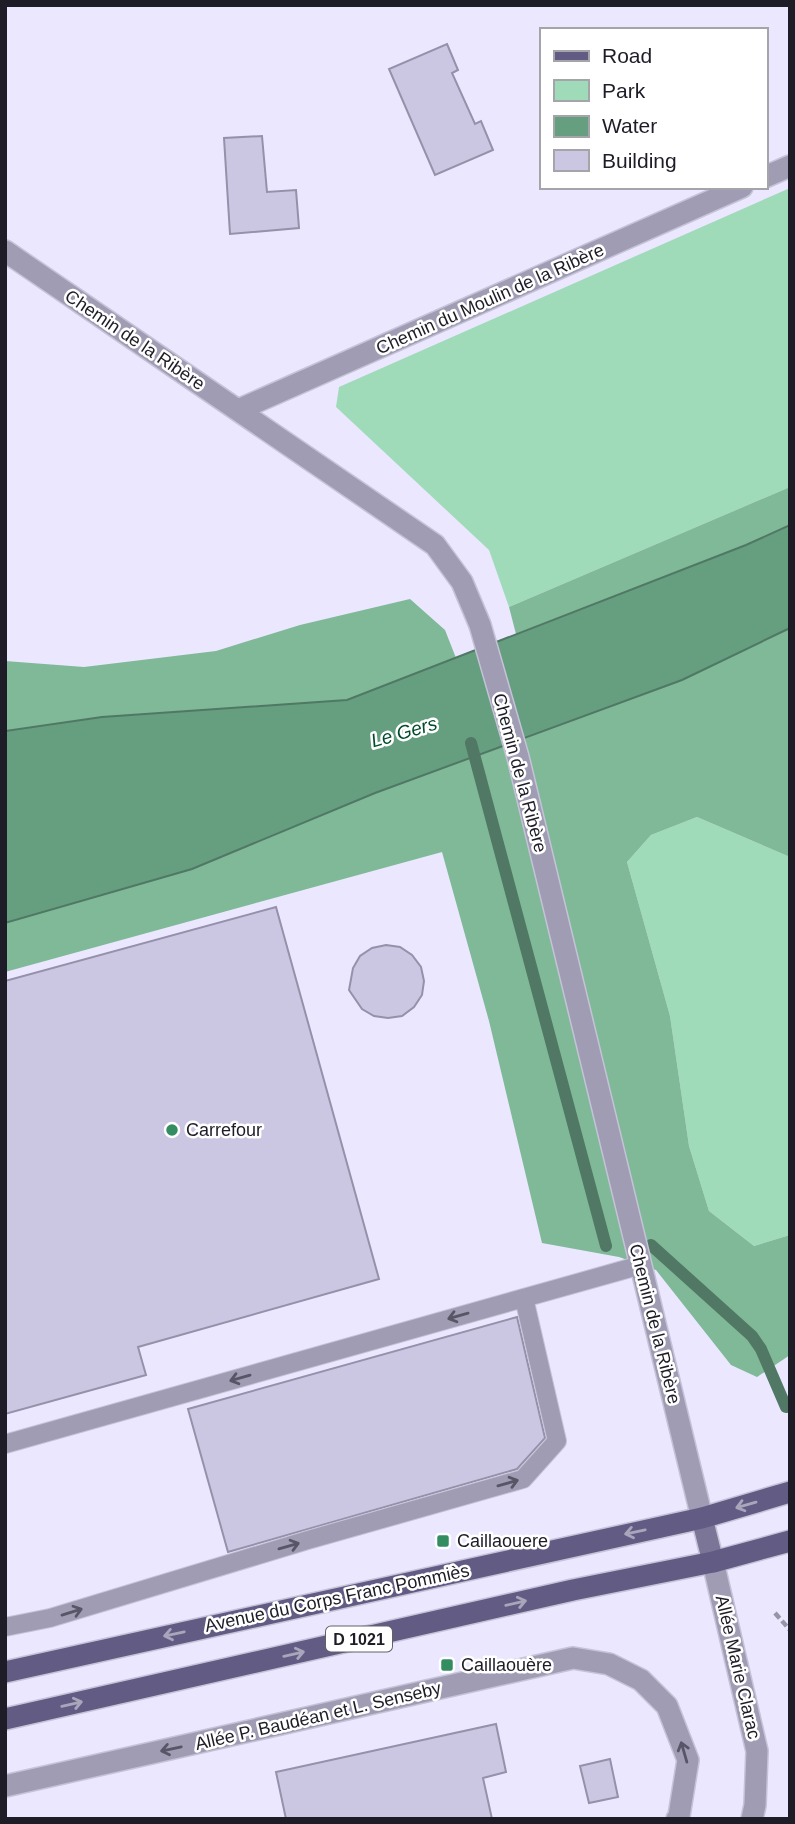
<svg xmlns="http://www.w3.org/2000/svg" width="795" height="1824" viewBox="0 0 795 1824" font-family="Arial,sans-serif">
<rect width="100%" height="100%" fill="#eae7fe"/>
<!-- green -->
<path fill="#a0dbb9" d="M790,188v299l-281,120 -20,-57 -153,-143 3,-20z
M697,817l93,40v378l-36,11 -45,-35 -20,-65 -19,-130 -43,-154 24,-27z"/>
<!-- forest -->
<path fill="#7fb997" d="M790,487v38l-44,20 -230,89 -7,-27z
M410,599l35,31 11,28 -110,42 -244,17 -97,14v-70l79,6 132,-16 84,-26z
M790,628v229l-93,-40 -46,18 -24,27 43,154 19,130 20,65 45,35 36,-11v120l-33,22 -26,-12 -75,-95 -37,-13 -77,-14 -53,-222 -47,-169 -437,120v-49l187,-54 183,-76 307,-113z"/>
<!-- water -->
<path fill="#669f7f" stroke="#507865" stroke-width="2" d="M790,525v103l-108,52 -307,113 -183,76 -187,54v-192l97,-14 245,-17 399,-155z"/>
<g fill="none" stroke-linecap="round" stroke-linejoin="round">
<!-- stream -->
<path stroke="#507865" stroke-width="12" d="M471,743l135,503
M651,1245l101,91 9,13 25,58"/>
</g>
<!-- building -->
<path fill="#cbc7e3" stroke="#9591ab" stroke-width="2" d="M447,44l11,26 -6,3 23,51 6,-3 12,29 -58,25 -46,-106z
M262,136l5,56 29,-2 3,38 -69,6 -6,-96z
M276,907l103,372 -241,68 8,28 -141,39v-433z
M386,945l14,2 12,8 9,12 3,14 -2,14 -8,12 -12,9 -14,2 -14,-2 -12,-7 -13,-19 4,-22 7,-12 12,-8z
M517,1317l28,121 -28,31 -289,83 -40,-143z
M496,1724l10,48 -23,6 9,41h-206l-10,-47z
M610,1759l8,38 -29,6 -9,-37z"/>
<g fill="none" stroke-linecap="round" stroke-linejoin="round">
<defs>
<path id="lane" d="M5,1444l636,-179
M5,1627l45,-9 258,-78 215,-61 34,-38 -33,-143"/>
<path id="street" d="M765,177l25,-11
M5,251l430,294 27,37 18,43 38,132 184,761
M238,410l504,-223
M713,1562l44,189 -2,54 -3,14
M5,1786l568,-128 36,6 32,16 26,26 21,54 -9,56 -2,3"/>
<path id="secondary" d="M702,1518l11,44"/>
<path id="primary" d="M5,1672l697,-154 88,-26
M5,1719l568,-129 140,-28 77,-21"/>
</defs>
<!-- lane casing -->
<use href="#lane" stroke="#c5c3d7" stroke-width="20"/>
<!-- street casing -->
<use href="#street" stroke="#c5c3d7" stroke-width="24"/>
<!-- secondary casing -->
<use href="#secondary" stroke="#c5c3d7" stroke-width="24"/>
<!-- primary casing -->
<use href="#primary" stroke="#c5c3d7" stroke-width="24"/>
<!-- path -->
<path stroke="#9694a6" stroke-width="4.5" stroke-dasharray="7 3.5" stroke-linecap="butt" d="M775,1613l15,17"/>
<!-- lane -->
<use href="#lane" stroke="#9f9cb4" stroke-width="18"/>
<!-- street -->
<use href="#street" stroke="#9f9cb4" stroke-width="21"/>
<!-- secondary -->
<use href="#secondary" stroke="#7b7698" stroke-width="21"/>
<!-- primary -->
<use href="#primary" stroke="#625b84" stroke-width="21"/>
</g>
<!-- one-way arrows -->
<defs><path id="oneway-shaft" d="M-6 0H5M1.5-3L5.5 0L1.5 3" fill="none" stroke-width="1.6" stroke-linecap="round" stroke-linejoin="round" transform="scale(1.75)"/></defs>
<g stroke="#585666">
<use href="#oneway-shaft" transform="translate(458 1316) rotate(164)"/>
<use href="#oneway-shaft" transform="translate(240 1378) rotate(164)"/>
<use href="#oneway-shaft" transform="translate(508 1483) rotate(-16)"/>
<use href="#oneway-shaft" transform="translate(289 1546) rotate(-16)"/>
<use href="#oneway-shaft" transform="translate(72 1612) rotate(-17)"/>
<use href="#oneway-shaft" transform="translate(171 1749) rotate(168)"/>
<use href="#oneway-shaft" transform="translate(684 1752) rotate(-106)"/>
</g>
<g stroke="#a9a5bb">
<use href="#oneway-shaft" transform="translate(746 1505) rotate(164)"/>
<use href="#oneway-shaft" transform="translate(635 1532) rotate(168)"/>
<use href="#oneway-shaft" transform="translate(516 1603) rotate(-13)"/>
<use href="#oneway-shaft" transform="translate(174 1634) rotate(168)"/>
<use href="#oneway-shaft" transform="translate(294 1654) rotate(-13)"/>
<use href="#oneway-shaft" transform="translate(72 1704) rotate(-13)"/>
</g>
<!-- markers -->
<g fill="#348c61" stroke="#fff" stroke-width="2.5">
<circle cx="172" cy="1130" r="7"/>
<rect x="436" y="1534" width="14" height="14" rx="3.5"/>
<rect x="440" y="1658" width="14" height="14" rx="3.5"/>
</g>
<g text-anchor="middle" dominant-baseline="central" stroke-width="5" stroke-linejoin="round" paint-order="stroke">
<!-- shield labels -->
<rect fill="#fff" stroke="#626168" stroke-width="2" x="326" y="1626.5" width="66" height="25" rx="5"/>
<g font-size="16" font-weight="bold" fill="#1e1d27">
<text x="359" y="1639">D 1021</text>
</g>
<!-- street labels -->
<g font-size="18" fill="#1e1d27" stroke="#fff">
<text transform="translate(490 299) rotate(-24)">Chemin du Moulin de la Ribère</text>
<text transform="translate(135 340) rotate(34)">Chemin de la Ribère</text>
<text transform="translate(520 773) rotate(75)">Chemin de la Ribère</text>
<text transform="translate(655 1324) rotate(76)">Chemin de la Ribère</text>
<text transform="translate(337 1598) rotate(-12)">Avenue du Corps Franc Pommiès</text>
<text transform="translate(738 1667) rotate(77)">Allée Marie Clarac</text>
<text transform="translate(318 1716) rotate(-13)">Allée P. Baudéan et L. Senseby</text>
</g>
<!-- poi labels -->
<g font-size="18" fill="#1e1d27" stroke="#fff" text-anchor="start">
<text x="186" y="1130">Carrefour</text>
<text x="457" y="1541">Caillaouere</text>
<text x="461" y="1665">Caillaouère</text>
</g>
<!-- water labels -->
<g font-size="19" font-style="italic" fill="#004d2e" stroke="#fff">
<text transform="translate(404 732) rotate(-16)">Le Gers</text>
</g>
</g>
<!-- border -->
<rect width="795" height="1824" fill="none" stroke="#1e1d27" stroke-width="14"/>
<!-- legend -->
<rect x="540" y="28" width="228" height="161" fill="#ffffff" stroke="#a5a5a9" stroke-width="2"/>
<rect x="554" y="51" width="35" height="10" fill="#625b84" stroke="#a5a5a9" stroke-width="2"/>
<text x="602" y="63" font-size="21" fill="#1e1d27">Road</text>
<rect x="554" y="80" width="35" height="21" fill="#a0dbb9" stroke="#a5a5a9" stroke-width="2"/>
<text x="602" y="98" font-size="21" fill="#1e1d27">Park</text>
<rect x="554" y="116" width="35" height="21" fill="#669f7f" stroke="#a5a5a9" stroke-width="2"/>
<text x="602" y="133" font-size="21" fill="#1e1d27">Water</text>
<rect x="554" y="150" width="35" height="21" fill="#cbc7e3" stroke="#a5a5a9" stroke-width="2"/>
<text x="602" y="168" font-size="21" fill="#1e1d27">Building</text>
</svg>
